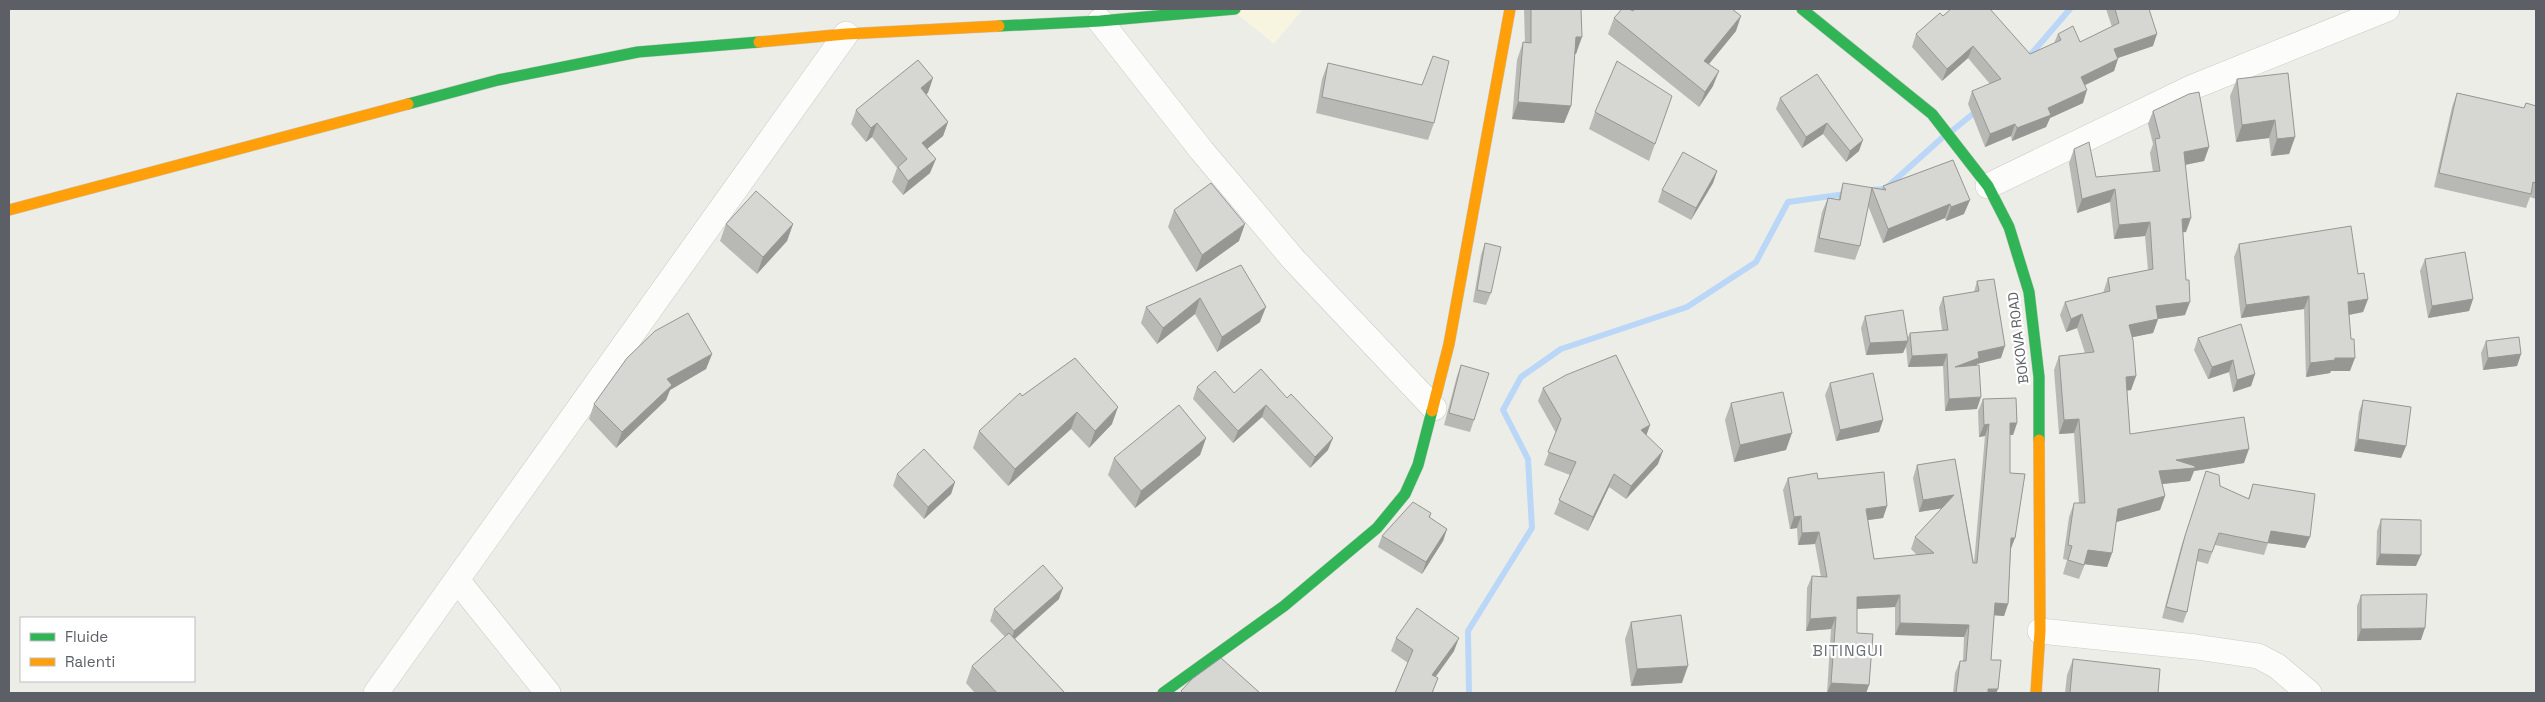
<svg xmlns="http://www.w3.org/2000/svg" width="2545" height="702" viewBox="0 0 2545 702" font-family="'Space Grotesk',sans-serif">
<rect width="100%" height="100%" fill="#edede7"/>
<!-- commercial -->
<path fill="#f7f4e0" d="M1231,9h72l-29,35z"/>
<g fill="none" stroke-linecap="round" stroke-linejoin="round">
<!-- stream -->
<path stroke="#bbd7f8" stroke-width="6" d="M2027,59l43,-50
M1953,130l26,-21
M1873,190l12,-1 58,-52
M1469,693l-1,-62 64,-103 -4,-69 -25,-49 18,-33 40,-28 126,-42 69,-45 32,-60 58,-8"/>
<defs>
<path id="street" d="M1100,21l102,130 92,109 140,148
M1988,186l205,-99 194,-78
M457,580l91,113
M2040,631l156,16 62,9 19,10 32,27
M376,693l470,-659"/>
<path id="fast" d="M1802,9l130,105 56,72 21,41 20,65 10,85v63
M999,26l101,-5 135,-12
M408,104l90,-24 140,-28 121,-10
M1163,693l121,-87 93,-78 28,-34 13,-29 14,-54"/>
<path id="slow" d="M759,42l87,-8 153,-8
M9,210l399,-106
M1432,411l17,-67 61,-335
M2036,693l4,-62 -1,-191"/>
</defs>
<!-- street casing -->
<use href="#street" stroke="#cacbc9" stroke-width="26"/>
<!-- fast casing -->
<use href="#fast" stroke="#c8c9c8" stroke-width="12"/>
<!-- slow casing -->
<use href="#slow" stroke="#c8c9c8" stroke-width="12"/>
<!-- street -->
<use href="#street" stroke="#fcfcfb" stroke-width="25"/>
<!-- fast -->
<use href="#fast" stroke="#30b455" stroke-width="11"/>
<!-- slow -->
<use href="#slow" stroke="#ff9f0a" stroke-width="11"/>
</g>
<!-- wall -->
<path fill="#b8b8b5" d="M1524,9h57l-5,45h-1l-4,52 -7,17 -52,-4 5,-59 6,-18 2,1z
M2106,9h43l4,37 -35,12 -4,13 -29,14 -2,18 -33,15 -4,9 -34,14 -1,-5 -26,11 -17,-43 4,-13 18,-7 -22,-26 -26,23 -30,-34 4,-13 27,-18 87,38 24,-11 4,-9 22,8 32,-15z
M1633,11l103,20 -27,33 4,22 -14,21 -91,-73 6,-16z
M1328,63l106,60 -6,17 -112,-27 6,-34z
M1817,74l42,77 -13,11 -23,-28 -21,14 -26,-39 4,-11z
M2237,79l58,58 -6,17 -18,2 -2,-18 -33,4 -6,-46z
M928,93l-2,1 22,28 -5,14 -16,13 3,24 -27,22 -11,-13 5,-14 -25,-31 -6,5 -15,-18 5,-14z
M2457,93l67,15 2,-5 10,3v93l-6,-2 -4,11 -92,-21 18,-80z
M1672,96l-23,65 -60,-32 6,-17z
M2153,111l56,36 -5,14 -19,4 1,67h-3l2,83 -27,4 -5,14 -21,4 4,39 -5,14 -4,1 3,43 114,29 -50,8 -4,10 -28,3 3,12 -5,14 -44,12 -4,31 -5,14 -22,-3 -6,15 -16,-5 4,-14 -4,-1 6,-42 5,-14h5l-5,-70 -15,1 -5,-64 5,-14 26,-3 -8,-25 -11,4 -6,-17 5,-13 38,-9 5,-15 40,-8 -3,-34 -31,3 -4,-37 -33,11 -8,-50 5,-14 22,28 57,-5 -3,-19 3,-9 -5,-20z
M1953,160l11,54 -18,7 -1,-3 -62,25 -15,-37 -8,40 -5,14 -41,-8 8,-40 6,-14 10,2 5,-17 39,7 1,-4z
M1717,171l-4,12 -22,37 -33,-18 4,-12z
M1174,210l65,31 -43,31 -28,-45z
M726,224h67l-6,17 -30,33 -37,-33z
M1485,243l6,50 -5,12 -13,-3 8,-47z
M2239,244l119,30 10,25 -5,13 -14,3 1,56h-19l-1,2 -24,4 -2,-68 -63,9 -7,-61z
M2425,259l48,40 -4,12 -41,7 -8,-47z
M1241,265l19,57 -43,30 -22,-38 -38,30 -16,-21 5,-16z
M1977,281l24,77 -24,6 -1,1 1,44 -32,2 -2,-45 -35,1 -2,-20 -3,6 -37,2 -5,-27 4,-12 42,23 3,-6 32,-3 -3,-22 4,-11 31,-5z
M2198,338l57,36 -4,12 -18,6 -4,-20 -21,7 -14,-29z
M2486,341l35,13 -4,12 -34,4 -2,-17z
M712,354l-6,15 -36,21 -4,10 -50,48 -27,-29 5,-15z
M1075,358l37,66 -23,24 -18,-19 -63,57 -35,-38 6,-17 43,-35z
M1461,365l13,55 -4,12 -26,-7 13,-49z
M1261,369l67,81 -18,18 -48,-51 -29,26 -40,-44 4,-12 37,6z
M1830,383l53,37 -4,12 -43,9 -11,-46z
M1543,388l107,37 -4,10 12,29 -32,35 -17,-12 -21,44 -34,-17 16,-39 -26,-10 12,-32 -18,-32z
M2016,398l1,25 -4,12h-3v38l15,1 -10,64 -4,11 -3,55 -4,12 -10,-1 -3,45h10l-3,29 -2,4h-43l2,-20 5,-12h3l1,-24 -69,-2v-28l-38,2v24l16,1 -4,51 -3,8h-39l4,-64 -25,2 1,-43 5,-12 9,1 -6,-33 -17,1 -1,-17 -7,1 -7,-39 5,-12 29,-5 1,6 66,-7 3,34 -4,12 -15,2 6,39 43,-4 -6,-6 4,-12 27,-29 -23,4 -6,-34 4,-13 38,-6 19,104 11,-127 -6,1 -1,-26 5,-12z
M2363,400l43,46 -5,12 -47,-7 5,-39z
M1731,403l55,47 -52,12 -9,-42z
M1206,438l-6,17 -65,53 -27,-33 6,-17z
M2206,471l14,15 28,13 5,-15 57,53 -5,11 -37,-5 -4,12 -49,-10 -7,19 -11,-3 -10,51 -4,11 -21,-5 19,-71z
M897,474l58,8 -4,12 -27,25 -31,-33z
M1431,513l-1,5 17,11 -4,12 -21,33 -44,-27 4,-11z
M2381,519l35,47 -40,-1 1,-34z
M2361,595l60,45 -64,1v-35z
M1059,599l-44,40 50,54h-90l-9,-10 6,-17 33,-29 -15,-16 4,-12z
M1631,622l51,61 -51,3 -6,-47z
M1396,638l58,13 -19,26 3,1 -6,15h-37l13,-30 -17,-12z
M2073,659l85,34h-93l2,-18z"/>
<!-- shaded-wall -->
<path fill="#969693" d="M1741,16l-5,15 -37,45 5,-15z
M2157,34l-4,12 -44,15 5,-12z
M1576,37h6l-6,17h-6z
M1973,46l-5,12 -26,23 5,-12z
M2118,59l-4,12 -37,18 4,-12z
M1719,71l-6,15 -14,21 6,-15z
M933,78l-5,15 -13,9 6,-14z
M2087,90l-4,13 -33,15 -4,9 -34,14 5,-13 31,-20z
M1518,102l53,4 -7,17 -52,-4z
M2275,120l-6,18 -33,4 6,-17z
M948,122l-5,14 -26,21 5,-14z
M877,123l-5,14 -6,5 5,-14z
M1827,123l-4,11 -21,14 4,-11z
M2015,124l-4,12 -26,11 5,-13z
M2295,137l-6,17 -18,2 6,-17z
M1863,140l-4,11 -13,11 4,-11z
M2209,147l-5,14 -25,5 5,-14z
M936,159l-6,14 -27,22 5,-14z
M1717,171l-4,12 -22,37 5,-12z
M2115,189l-5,13 -33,11 5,-14z
M1970,200l-6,14 -18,7 5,-14z
M1950,204l-5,14 -62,25 5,-14z
M2191,218l-5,14 -9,1 5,-14z
M2150,222l-5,14 -31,3 5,-14z
M793,224l-6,17 -30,33 6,-17z
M1245,224l-6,17 -43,31 6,-17z
M2309,296l-5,13 -63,9 5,-13z
M1200,298l-5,16 -38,30 6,-16z
M2368,299l-5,13 -20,4 5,-14z
M2473,299l-4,12 -41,7 4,-12z
M2190,302l-5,13 -34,5 5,-14z
M1266,307l-6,15 -43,30 5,-15z
M2082,314l-5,14 -11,4 5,-13z
M2158,319l-5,14 -29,6 5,-14z
M1908,341l-5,12 -37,2 4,-12z
M2005,346l-4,12 -24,6 -2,5 -20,-2 23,-15z
M712,354l-6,15 -36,21 -4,10 -50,48 6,-16 45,-53z
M1947,354l-4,12 -35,1 4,-11z
M2521,354l-4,12 -34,4 5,-12z
M2335,358h20l-5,13h-19l-1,2 -24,4 4,-14z
M2233,360l-4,12 -21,7 4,-12z
M2255,374l-4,12 -18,6 4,-12z
M2136,376l-5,14 -10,1 5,-14z
M1981,397l-4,12 -32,2 4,-12z
M1266,405l-4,12 -29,26 5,-12z
M1118,407l-6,17 -23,24 6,-17z
M1077,412l-6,17 -63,57 7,-17z
M2079,419l-5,14 -15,1 5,-14z
M1883,420l-4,12 -43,9 4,-11z
M2010,423h7l-4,12h-8z
M1989,424l-4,12 -6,1 5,-12z
M1650,425l-5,14 -4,-9z
M1792,433l-6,17 -52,12 6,-17z
M1206,438l-6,17 -65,53 6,-17z
M1333,438l-5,12 -18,18 5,-11z
M2358,439l48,7 -5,12 -47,-7z
M2249,449l-5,14 -50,8 -4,10 -36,4 5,-14 17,-11z
M1663,451l-5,13 -32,35 5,-13z
M1614,474l-5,13 -21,44 5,-14z
M955,482l-4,12 -27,25 4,-12z
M1954,495l-4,12 -31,5 4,-12z
M2165,496l-5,14 -47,13 5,-14z
M1887,506l-4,12 -22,3 5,-12z
M1801,516l-4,12 -7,1 4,-12z
M1447,529l-4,12 -21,33 4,-12z
M2271,531l39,6 -5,11 -38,-5z
M1819,532l-4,12 -17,1 4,-12z
M2011,538h4l-5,12z
M2088,550l24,3 -5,14 -24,-3z
M2380,554l41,1 -5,11 -40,-1z
M1063,588l-4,11 -49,44 4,-12z
M1900,595l-5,12 -42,2 4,-12z
M1995,603l13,1 -4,12 -14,-1z
M1836,617l-5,12 -25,2 4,-12z
M1900,623l69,2 -5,12 -69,-2z
M2425,628l-4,12 -64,1 4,-12z
M1459,638l-5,13 -27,38 5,-14z
M1688,666l-6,17 -51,3 6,-17z
M1831,683l38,2 -3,8h-39z
M1988,689h10l-2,4h-10z"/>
<!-- building -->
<path fill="#d6d6d2" stroke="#969693" d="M1531,9h50l1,28h-6l-5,69 -53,-4 5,-60 8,1z
M1622,9h7l4,2 2,-2h97l9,7 -37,45 15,10 -14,21 -91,-74z
M1951,9h39l40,45 31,-14 -3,-6 15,-8 7,16 39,-19 -4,-14h34l8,25 -43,15 4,10 -37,18 6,13 -39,18 3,7 -34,13 -2,-4 -25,10 -18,-43 29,-12 -28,-33 -26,23 -31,-35 24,-21 3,3z
M1433,56l16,5 -15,62 -112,-26 6,-34 94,22z
M918,60l15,18 -12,10 27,34 -26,21 14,16 -28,22 -10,-14 9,-8 -30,-36 -6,5 -15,-18z
M1617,61l55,35 -17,48 -60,-32z
M2288,73l7,64 -18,2 -2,-19 -33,5 -5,-46z
M1817,74l46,66 -13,11 -23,-28 -21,14 -26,-39z
M2199,92l10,55 -25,5 7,66 -9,1 4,61h3l1,22 -34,4 2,13 -29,6 4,15 3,36 -10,1 4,57 114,-17 5,32 -73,11 19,6v2l-36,3 6,25 -47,13 -6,44 -24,-3 -4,15 -16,-5 4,-14 -4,-1 6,-42h11l-6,-84 -15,1 -5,-64 35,-4 -12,-38 -11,5 -6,-17 45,-11 -2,-13 45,-9 -3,-47 -31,3 -4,-36 -33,10 -8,-50 15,-7 7,35 64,-6 -5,-32 5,-1 -7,-27 36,-17z
M2457,93l67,15 2,-5 10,3v77l-3,-1 -2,12 -92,-21z
M1683,152l34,19 -21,37 -34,-18z
M1953,160l17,40 -19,7 -1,-3 -62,25 -16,-41 -12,58 -41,-8 9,-40 12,2 3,-17 43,7 -3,-4z
M1211,183l34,41 -43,31 -28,-45z
M756,191l37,33 -30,33 -37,-33z
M2351,226l7,48 6,-1 4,26 -20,3 3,37h3l1,19h-20v2l-25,3 -1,-67 -63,9 -7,-61z
M1485,243l16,4 -10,46 -14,-3z
M2465,252l8,47 -41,7 -7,-47z
M1241,265l25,42 -44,30 -22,-39 -37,30 -17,-21z
M1994,279l11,67 -27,6 1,6 -24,9 24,-2 2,32 -32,2 -2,-45 -35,2 -2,-23 38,-3 -5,-33 36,-6 -2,-10z
M1903,310l5,31 -38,2 -5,-27z
M688,313l24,41 -45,25 5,6 -50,47 -28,-28 33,-46 28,-27z
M2241,324l14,50 -18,6 -4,-20 -21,7 -14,-29z
M2519,337l2,17 -33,4 -2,-17z
M1616,355l34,70 -9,5 22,21 -32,35 -17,-12 -21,43 -34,-17 17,-38 -28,-10 13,-33 -18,-31 23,-13z
M1075,358l43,49 -23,24 -18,-19 -62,57 -36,-38 41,-38 2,3z
M1461,365l28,8 -15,47 -25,-7z
M1261,369l26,29 4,-4 42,44 -18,19 -49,-52 -28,26 -41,-44 18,-16 19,22z
M1873,373l10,47 -43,10 -10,-47z
M1783,392l9,41 -52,12 -9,-42z
M2016,398l1,25h-7v50l15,1 -10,64h-4l-3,66 -13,-1 -4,57h10l-3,29h-10v4h-32l4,-32h6l3,-36 -69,-2v-28l-43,2v36l16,1 -4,51 -38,-2 5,-66 -26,2 2,-43 15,1 -8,-45 -17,1 -1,-17 -7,1 -6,-39 29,-5 1,6 66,-7 3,34 -21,3 8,50 60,-6 -19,-16 39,-42 -31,5 -6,-35 38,-6 18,104h4l12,-139 -5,1 -1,-26z
M2363,400l48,7 -5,39 -48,-7z
M1179,405l27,33 -65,53 -27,-33z
M924,449l31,33 -27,25 -31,-33z
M2206,471l13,4 1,11 29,13 4,-15 62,10 -5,43 -39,-6 -3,12 -49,-10 -7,19 -13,-3 -12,63 -21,-5 19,-71z
M1413,502l18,11 -2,4 18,12 -21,33 -44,-26z
M2381,519l40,1v35l-41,-1z
M1043,565l20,23 -49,43 -20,-22z
M2427,594l-2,34 -64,1v-34z
M1417,608l42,30 -27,37 6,3 -6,15h-37l18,-43 -17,-12z
M1681,615l7,51 -51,3 -6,-47z
M1009,633l56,60h-68l-25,-27z
M1221,658l39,35h-77l-2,-2 11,-12z
M2073,659l87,10 -2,24h-88z"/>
<g text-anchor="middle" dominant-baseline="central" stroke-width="4.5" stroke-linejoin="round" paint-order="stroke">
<!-- street labels -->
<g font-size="14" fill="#5c6066" stroke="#fff">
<text transform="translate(2018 338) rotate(-97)">BOKOVA ROAD</text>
</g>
<!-- quarter labels -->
<g font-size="16" letter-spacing="1" fill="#6d7178" stroke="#fff">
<text x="1848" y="650">BITINGUI</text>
</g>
</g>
<!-- border -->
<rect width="2545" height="702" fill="none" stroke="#5c6066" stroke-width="20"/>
<!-- legend -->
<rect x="20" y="617" width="175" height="65" fill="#ffffff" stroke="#bebfc2"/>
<rect x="30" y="633" width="25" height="8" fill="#30b455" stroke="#bebfc2"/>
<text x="65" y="642" font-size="15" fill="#5c6066">Fluide</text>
<rect x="30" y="658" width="25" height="8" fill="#ff9f0a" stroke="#bebfc2"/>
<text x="65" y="667" font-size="15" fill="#5c6066">Ralenti</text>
</svg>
